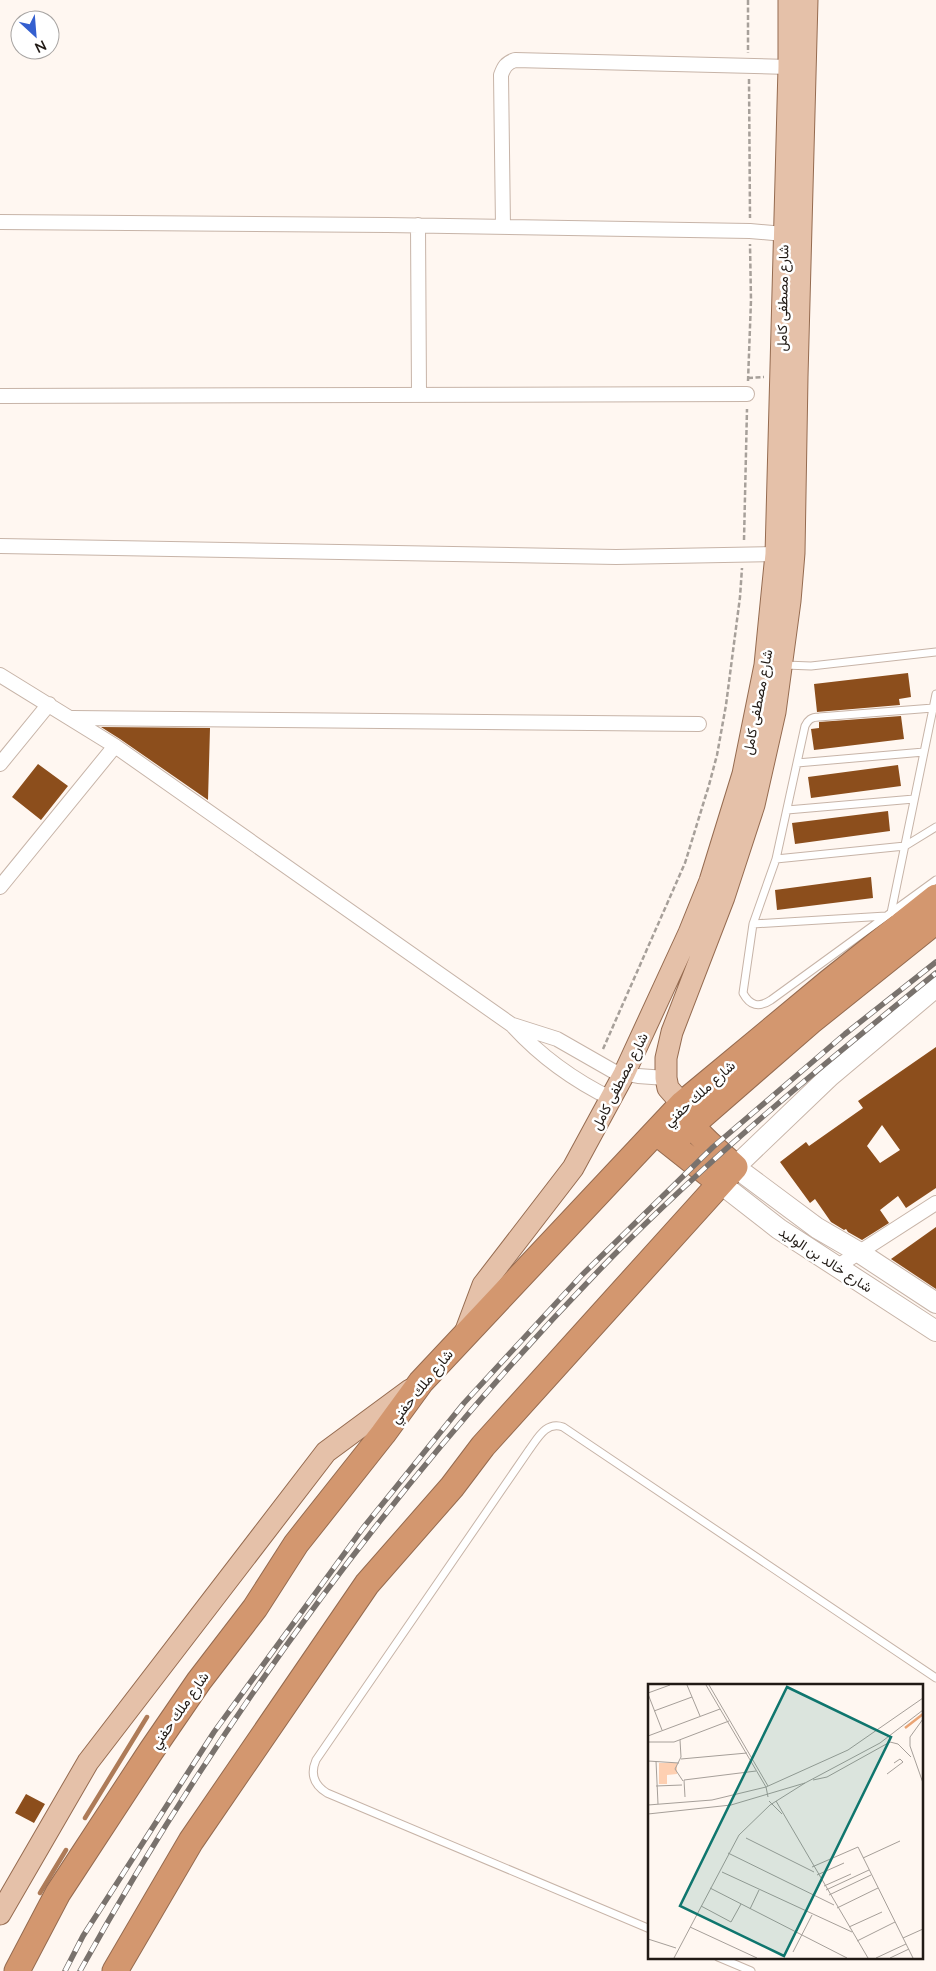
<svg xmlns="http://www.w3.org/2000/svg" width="936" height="1971" viewBox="0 0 936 1971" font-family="Lato,Vazirmatn,sans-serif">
<rect width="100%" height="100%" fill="#fff7f1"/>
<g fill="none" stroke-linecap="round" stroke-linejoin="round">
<!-- stream -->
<path stroke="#ae7b58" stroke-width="4.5" d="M85,1818l62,-101
M40,1893l26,-43"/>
</g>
<!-- building -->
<path fill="#8c4e1c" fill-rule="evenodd" d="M908,673l3,24 -12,2 1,6 -83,7 -3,-28z
M901,716l3,23 -90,11 -3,-21 8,-1v-6z
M101,727l109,1 -2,72 -88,-61z
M38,764l30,22 -27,34 -29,-23z
M898,765l3,21 -90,12 -3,-21z
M888,811l2,20 -95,13 -3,-21z
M871,877l2,21 -96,12 -2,-20z
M936,1047v141l-30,20 -8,-12 -18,14 9,13 -27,17 -14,-8 -2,-3 -2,1 -13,-8 -16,-23 -5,4 -30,-41 26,-20 3,4 54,-38 -5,-7zM882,1125l18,25 -20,13 -13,-17z
M936,1227v62l-45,-30z
M26,1794l19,10 -11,19 -19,-10z"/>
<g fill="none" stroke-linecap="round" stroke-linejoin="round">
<defs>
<path id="lane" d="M785,665l26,1 125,-14
M933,708l-114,9c-8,0 -11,3 -14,9l-29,133 -23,65 -10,69c7,13 16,15 28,7l165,-120
M797,763l127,-11
M787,810l127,-11
M776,859l129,-13 31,-19
M891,913l45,-219
M753,924l133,-8
M650,1929l-323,-136c-13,-8 -17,-19 -11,-33l213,-310c9,-12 17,-29 34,-23l373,251
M718,1957l33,14"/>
<path id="street" d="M0,222l387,3 363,6 34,3
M418,225l1,169
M503,227l-2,-152c3,-8 5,-12 14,-15l274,7
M0,396l747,-2
M0,546l616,11 160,-3
M0,675l115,71 397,279c29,32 61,55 100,74
M72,718l627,6
M0,764l49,-60
M0,887l115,-141
M513,1025l44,14 56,32 25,5 28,2
M838,1266l98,-63"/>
<path id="secondary" d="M936,987l-106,89 -95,91 82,61 43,25 76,50
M720,1183l59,46 157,102"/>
<path id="primary" d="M682,1104l-14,-16 -2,-10v-20l6,-26 52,-135 30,-92 21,-93 15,-111 4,-48 3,-176 10,-377
M465,1333l18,-48 90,-117 51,-94 65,-141 21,-52 33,-107 22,-109 11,-111 13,-487v-67
M0,1914l88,-152 238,-310 84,-62"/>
<path id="highway" d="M657,1133l63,50
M671,1143l139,-121 126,-101
M17,1971l41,-78 93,-142 48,-70 56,-73 41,-64 87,-110 38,-52 261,-278 147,-122 107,-85
M115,1971l76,-130 176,-257 85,-97 31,-41 252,-279c-19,-18 -46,-36 -53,-63"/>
</defs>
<!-- lane casing -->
<use href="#lane" stroke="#c7b4a8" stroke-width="9"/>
<!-- street casing -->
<use href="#street" stroke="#c7b4a8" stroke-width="16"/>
<!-- secondary casing -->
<use href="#secondary" stroke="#c7b4a8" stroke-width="22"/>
<!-- primary casing -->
<use href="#primary" stroke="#956b50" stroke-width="23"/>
<!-- highway casing -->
<use href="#highway" stroke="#956b50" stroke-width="27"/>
<!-- path -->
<path stroke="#a7a09a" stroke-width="2.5" stroke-dasharray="5 2.5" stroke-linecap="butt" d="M748,0v53
M749,79l1,139
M748,378l16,-1
M748,381l3,-81 -1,-56
M744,540l3,-131
M603,1049l82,-186 24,-78 8,-30 9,-50 14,-108 2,-29"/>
<!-- lane -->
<use href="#lane" stroke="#fff" stroke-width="7"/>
<!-- street -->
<use href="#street" stroke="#fff" stroke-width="14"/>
<!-- secondary -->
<use href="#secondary" stroke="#fff" stroke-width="20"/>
<!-- primary -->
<use href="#primary" stroke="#e5c1a9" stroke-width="21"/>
<!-- highway -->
<use href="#highway" stroke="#d3976f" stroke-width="25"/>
<defs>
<path id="rail" d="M65,1971l18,-35 131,-204 149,-204 101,-125 118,-128 131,-128 132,-113 91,-72
M80,1971c144,-259 324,-501 531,-713 101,-103 213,-194 325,-285"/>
</defs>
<!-- rail casing -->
<use href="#rail" stroke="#79726d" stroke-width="5.5"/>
<!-- rail -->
<use href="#rail" stroke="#fff" stroke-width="4" stroke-dasharray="11" stroke-linecap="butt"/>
</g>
<g text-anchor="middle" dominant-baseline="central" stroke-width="5" stroke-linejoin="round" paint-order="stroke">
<!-- street labels -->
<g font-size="14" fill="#211a15" stroke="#fff">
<text transform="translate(782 298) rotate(-89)">شارع مصطفى كامل</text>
<text transform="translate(757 702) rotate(-79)">شارع مصطفى كامل</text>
<text transform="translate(619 1081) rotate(-63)">شارع مصطفى كامل</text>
<text transform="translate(699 1093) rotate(-42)">شارع ملك حفني</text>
<text transform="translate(826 1259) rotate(33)">شارع خالد بن الوليد</text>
<text transform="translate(421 1386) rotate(-51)">شارع ملك حفني</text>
<text transform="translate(179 1710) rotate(-55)">شارع ملك حفني</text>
</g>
</g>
<!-- overview -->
<g transform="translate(648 1684)">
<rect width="275" height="275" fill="#fff7f1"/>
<path d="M11,79h18v11l-10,1v9h-8z" fill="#fed0b2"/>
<path fill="none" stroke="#eaa474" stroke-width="2.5" d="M257,44l18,-14"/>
<path fill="none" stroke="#a69f99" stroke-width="1" d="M39,1l13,31M61,1l59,101M0,9l22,-8M0,10l14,36M6,27l38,-14M275,35l-13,18v9l13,37M0,52l72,-27M32,56l1,17 -6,12 8,12M0,58h26l55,-21M33,75l66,-6M0,77l31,2M8,77l2,43M239,90l16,-12 -3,-3 -6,4M165,96l14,-3 63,-35 8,2 13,13M8,102l26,-1M37,113l-1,-17 72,-9M120,113l-2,-10 82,-37 75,-52M121,117l13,13M128,117l92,157M0,121l64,-5 54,-13 -60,-102M0,130l83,-9 74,-22 75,-40 43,-33M98,154l68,34M80,169l106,52M215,174l37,-17M164,183l46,-20 55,111M74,188l130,60M169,191l27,-12M176,202l27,-12M62,204l137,70M178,206l43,-20M181,211l42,-20M53,222l30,16 10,-18M189,224l41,-20M102,225l9,-19M42,243l67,31M201,243l33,-15M255,254l20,-9M0,255l28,9M209,257l38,-19M145,268l19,-37M26,274l65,-123 31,-30 35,-22M228,274l30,-14M242,274l19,-9"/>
<path fill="#0f766e" fill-opacity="0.15" stroke="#0f766e" stroke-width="2.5" d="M139,3l104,50 -107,219 -104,-50z"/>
<rect width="275" height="275" fill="none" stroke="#211a15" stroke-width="2.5"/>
</g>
<!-- north arrow -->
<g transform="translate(35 35) rotate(154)"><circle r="24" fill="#ffffff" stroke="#a6a3a1"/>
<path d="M0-4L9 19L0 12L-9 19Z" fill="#345fcf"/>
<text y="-8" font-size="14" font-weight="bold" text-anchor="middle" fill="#211a15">N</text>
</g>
</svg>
